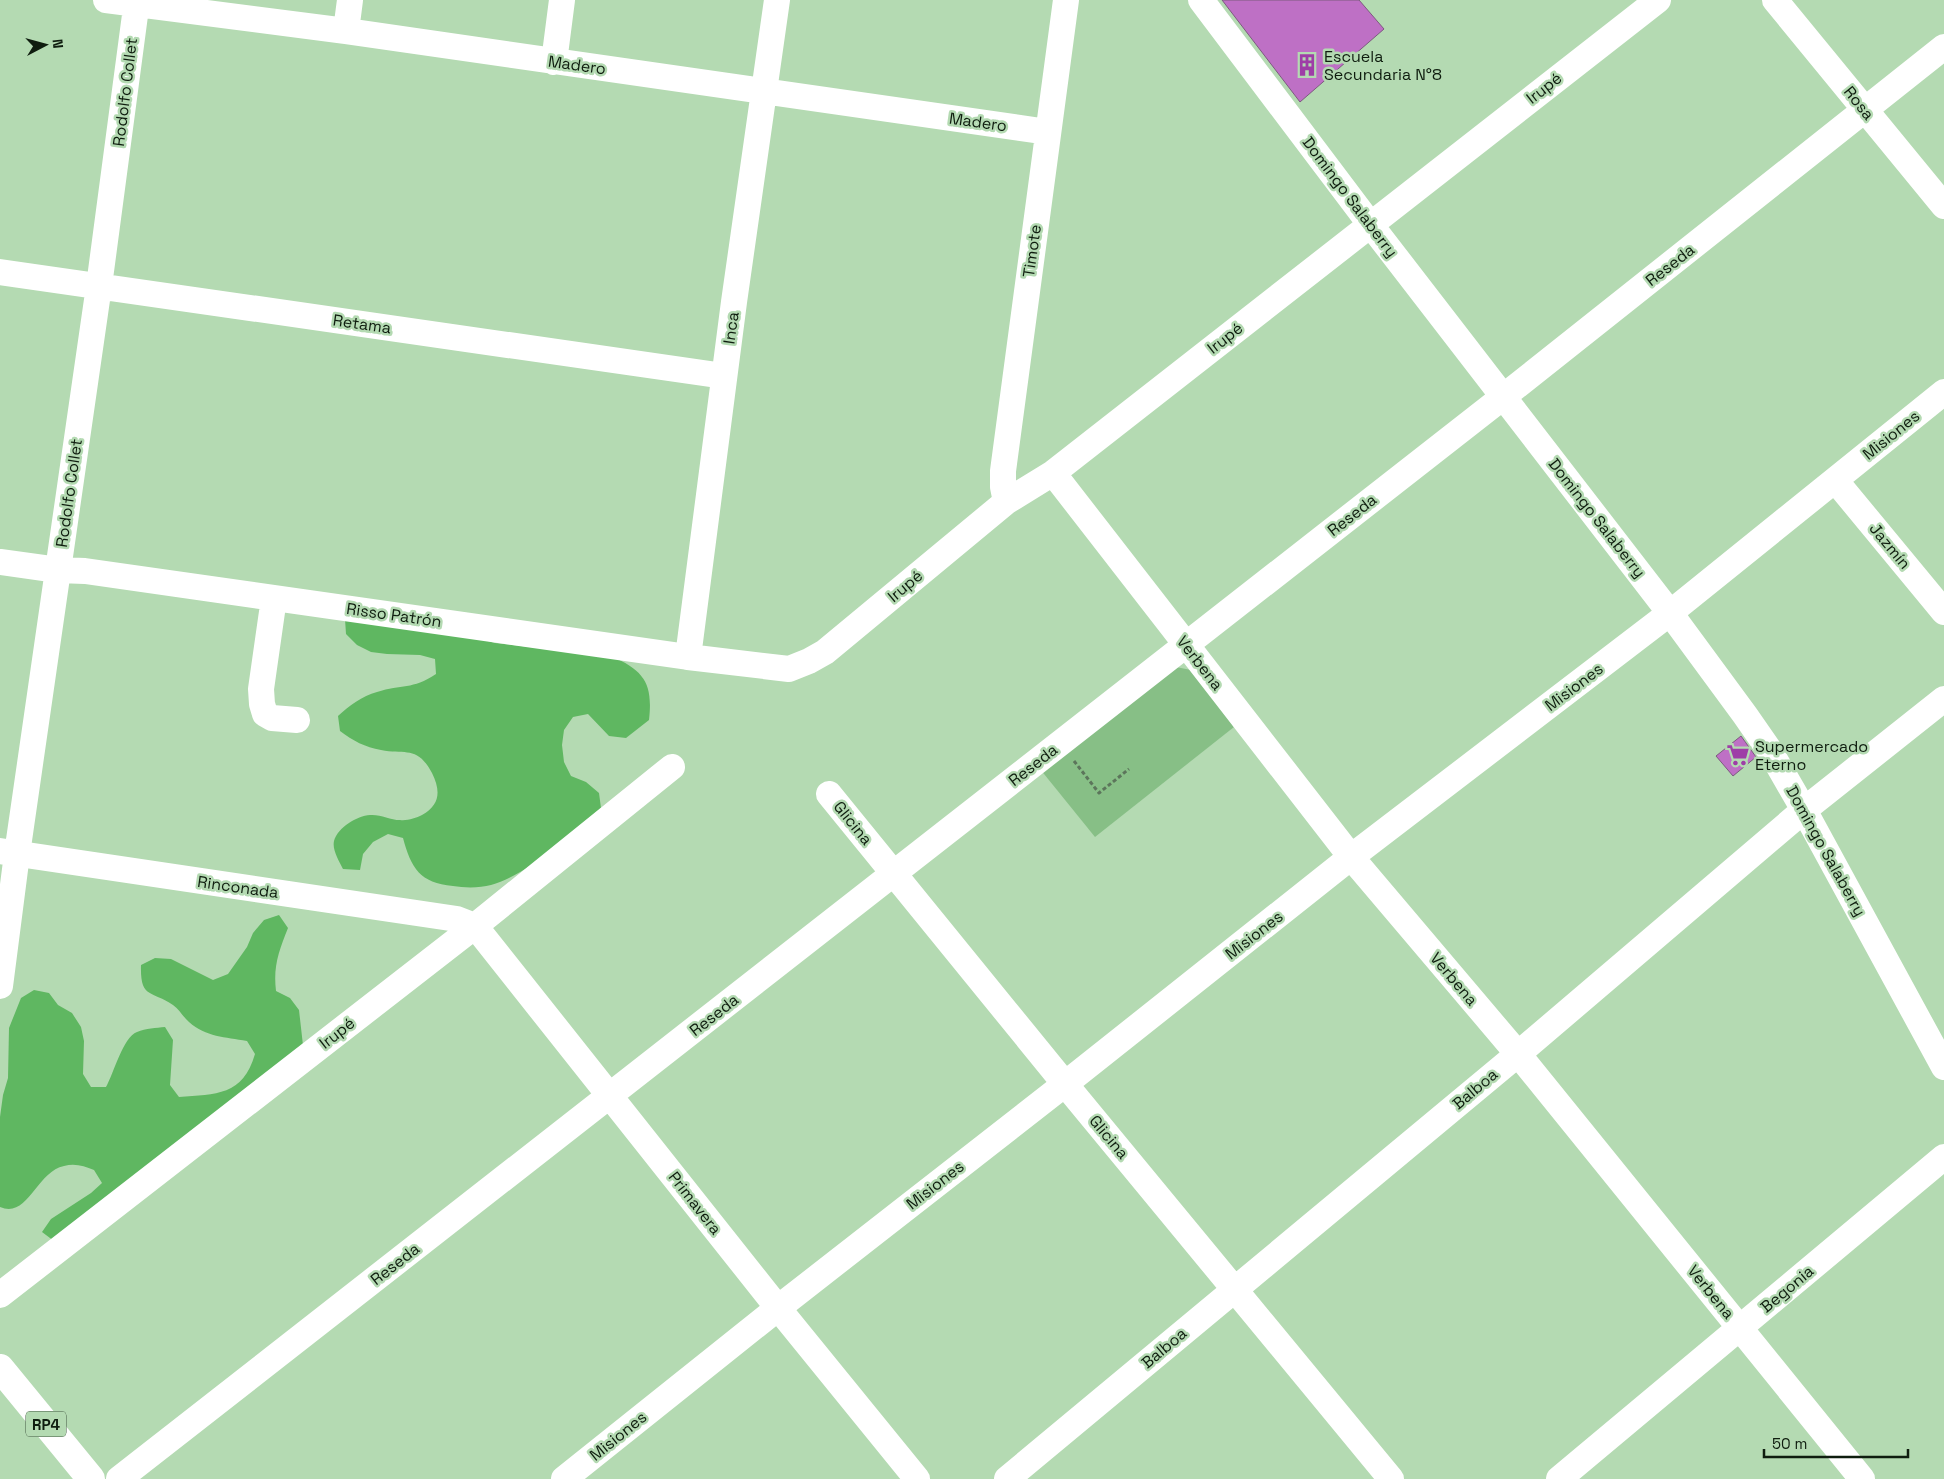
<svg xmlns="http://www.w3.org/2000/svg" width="1944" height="1479" viewBox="0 0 1944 1479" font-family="'Space Grotesk',sans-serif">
<rect width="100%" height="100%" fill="#b4dab2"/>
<!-- green -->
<path fill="#87bf86" d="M1176,667l15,3 43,57 -139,110 -55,-68z"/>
<!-- forest -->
<path fill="#5fb761" d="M345,619l119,15 31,9 116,13c34,15 42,28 38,64l-23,18 -17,-2 -21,-22 -15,3 -9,13 -2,15 2,17 7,14 15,6 13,11 2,15c-32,27 -69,65 -110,77 -11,3 -26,3 -38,1 -33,-3 -42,-18 -50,-48l-15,-4 -15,8 -10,12 -3,16 -17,-1c-4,-8 -11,-19 -9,-28 4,-14 23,-25 36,-26 10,-1 20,5 30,5 7,1 16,-2 22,-5 18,-10 19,-24 10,-42 -15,-28 -26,-18 -51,-23 -16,-3 -28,-9 -41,-19l-2,-15c11,-10 24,-20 39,-24 25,-8 35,-2 59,-18l-1,-15 -15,-4 -33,-1 -16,-2 -14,-7 -11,-11z
M279,915l9,13c-9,23 -15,38 -12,63l14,7 9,12 6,53 -251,178 -12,-9 9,-13 40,-26 11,-10 -8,-13c-10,-4 -19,-7 -30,-4 -28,6 -36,53 -64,41v-90l3,-22 5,-17 1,-50 12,-30 13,-8 15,3 9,12 14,8 9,14 3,14 -1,33 8,13h15c8,-14 17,-50 31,-55 9,-4 19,-4 28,-5l8,13 -3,45 9,12c37,-3 64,-1 76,-43l-8,-13c-22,-4 -41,-4 -58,-19 -6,-5 -9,-12 -16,-17 -22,-15 -33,-6 -32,-40l14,-7 16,1 42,21 15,-6 19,-27 6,-14 11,-13z"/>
<!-- building -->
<path fill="#be70c5" stroke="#7d5b7f" d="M1222,0h137l25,29 -84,73z
M1741,736l15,21 -23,19 -17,-20z"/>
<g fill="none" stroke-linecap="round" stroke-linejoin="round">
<!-- path -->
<path stroke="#5c755b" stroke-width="3" stroke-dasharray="4 2.5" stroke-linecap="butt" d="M1074,761l25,32 30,-24"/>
<!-- minor -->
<path stroke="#fff" stroke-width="26" d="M106,0l240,31 702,101
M1201,0l169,224 300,389 75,102 25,36 34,59 140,257
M1775,0l169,206
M346,31l4,-31
M554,62l8,-62
M0,272l724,104
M1053,473l298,384 167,197 344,425
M1835,480l109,132
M1006,502l-3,-15v-16l63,-471
M0,562l58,8 27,1 603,86 101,12 20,-8 16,-9 181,-150 47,-29 605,-473
M274,598l-13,91 1,15 3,10 7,4 25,2
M688,657l46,-355 43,-302
M829,794l236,290 326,395
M0,851l457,68 18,7 303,382 139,171
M0,986l17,-132 82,-568 38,-286
M0,1295l475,-369 197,-159
M119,1479l1384,-1082 441,-350
M564,1479l214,-171 287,-224 286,-227 319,-244 274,-221
M1007,1479l511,-425 286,-244 140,-111
M1559,1479l385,-322"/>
<!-- major -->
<path stroke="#fff" stroke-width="28" d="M0,1368l91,111"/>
</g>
<!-- icons -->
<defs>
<symbol id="building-bare" viewBox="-9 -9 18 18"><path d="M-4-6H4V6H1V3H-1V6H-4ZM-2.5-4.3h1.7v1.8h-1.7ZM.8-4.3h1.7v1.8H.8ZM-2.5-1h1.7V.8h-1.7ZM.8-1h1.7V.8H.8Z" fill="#9e3ea7" stroke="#b4dab2" stroke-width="2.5" paint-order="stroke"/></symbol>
<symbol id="supermarket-bare" viewBox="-9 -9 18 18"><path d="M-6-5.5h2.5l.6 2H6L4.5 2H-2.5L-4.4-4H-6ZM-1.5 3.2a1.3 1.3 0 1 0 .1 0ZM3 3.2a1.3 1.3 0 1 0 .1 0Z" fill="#9e3ea7" stroke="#b4dab2" stroke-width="2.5" paint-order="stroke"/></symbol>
</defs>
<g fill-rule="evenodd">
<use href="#building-bare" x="1291" y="49" width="32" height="32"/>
<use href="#supermarket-bare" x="1722" y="739" width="32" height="32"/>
</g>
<g text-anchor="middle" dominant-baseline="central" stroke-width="5" stroke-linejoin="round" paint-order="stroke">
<!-- shield labels -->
<rect fill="#b4dab2" stroke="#405640" stroke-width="1" x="26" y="1411.5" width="40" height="25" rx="4"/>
<g font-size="15" font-weight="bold" fill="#0f1d0f">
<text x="46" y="1424">RP4</text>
</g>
<!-- poi labels -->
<g font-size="16" fill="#0f1d0f" stroke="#b4dab2" text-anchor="start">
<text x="1324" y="56">Escuela<tspan x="1324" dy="18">Secundaria N°8</tspan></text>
<text x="1755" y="746">Supermercado<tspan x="1755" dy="18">Eterno</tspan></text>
</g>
<!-- street labels -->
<g font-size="16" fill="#0f1d0f" stroke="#b4dab2">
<text transform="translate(577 65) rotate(8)">Madero</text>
<text transform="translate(1544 88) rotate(-38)">Irupé</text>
<text transform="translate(125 92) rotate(-83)">Rodolfo Collet</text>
<text transform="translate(1859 103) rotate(51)">Rosa</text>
<text transform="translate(978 122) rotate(8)">Madero</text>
<text transform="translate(1350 197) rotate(53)">Domingo Salaberry</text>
<text transform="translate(1032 251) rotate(-82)">Timote</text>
<text transform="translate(1670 265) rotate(-38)">Reseda</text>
<text transform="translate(362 324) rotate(8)">Retama</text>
<text transform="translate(731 328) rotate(-82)">Inca</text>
<text transform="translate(1225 338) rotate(-38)">Irupé</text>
<text transform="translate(1891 435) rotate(-39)">Misiones</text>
<text transform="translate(69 493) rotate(-82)">Rodolfo Collet</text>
<text transform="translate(1352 515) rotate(-38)">Reseda</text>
<text transform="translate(1597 518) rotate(52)">Domingo Salaberry</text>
<text transform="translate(1890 546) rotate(50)">Jazmín</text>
<text transform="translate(905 586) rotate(-40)">Irupé</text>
<text transform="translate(394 615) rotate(8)">Risso Patrón</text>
<text transform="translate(1200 663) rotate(52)">Verbena</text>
<text transform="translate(1574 687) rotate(-37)">Misiones</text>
<text transform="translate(1033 765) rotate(-38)">Reseda</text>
<text transform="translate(853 823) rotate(51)">Glicina</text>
<text transform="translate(1826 851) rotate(61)">Domingo Salaberry</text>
<text transform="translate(238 887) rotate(8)">Rinconada</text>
<text transform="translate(1254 935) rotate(-38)">Misiones</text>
<text transform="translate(1454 979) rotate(50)">Verbena</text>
<text transform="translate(714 1015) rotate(-38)">Reseda</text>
<text transform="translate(337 1033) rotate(-38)">Irupé</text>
<text transform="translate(1475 1089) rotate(-40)">Balboa</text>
<text transform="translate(1109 1137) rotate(50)">Glicina</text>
<text transform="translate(935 1185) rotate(-38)">Misiones</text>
<text transform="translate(695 1203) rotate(52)">Primavera</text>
<text transform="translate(395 1264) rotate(-38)">Reseda</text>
<text transform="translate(1787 1289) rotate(-40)">Begonia</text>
<text transform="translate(1711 1292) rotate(51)">Verbena</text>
<text transform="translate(1164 1348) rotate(-40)">Balboa</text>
<text transform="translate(618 1436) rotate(-39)">Misiones</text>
</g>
</g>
<!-- north arrow -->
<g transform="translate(45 45) rotate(84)" stroke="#b4dab2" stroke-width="4" paint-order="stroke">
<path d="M0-4L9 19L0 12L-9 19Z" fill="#0f1d0f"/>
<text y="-8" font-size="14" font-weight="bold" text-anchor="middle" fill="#0f1d0f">N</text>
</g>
<!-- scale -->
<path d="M1764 1449v8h144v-8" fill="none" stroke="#0f1d0f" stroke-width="2.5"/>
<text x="1772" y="1449" font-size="15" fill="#0f1d0f" stroke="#b4dab2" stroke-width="4" paint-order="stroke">50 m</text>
</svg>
